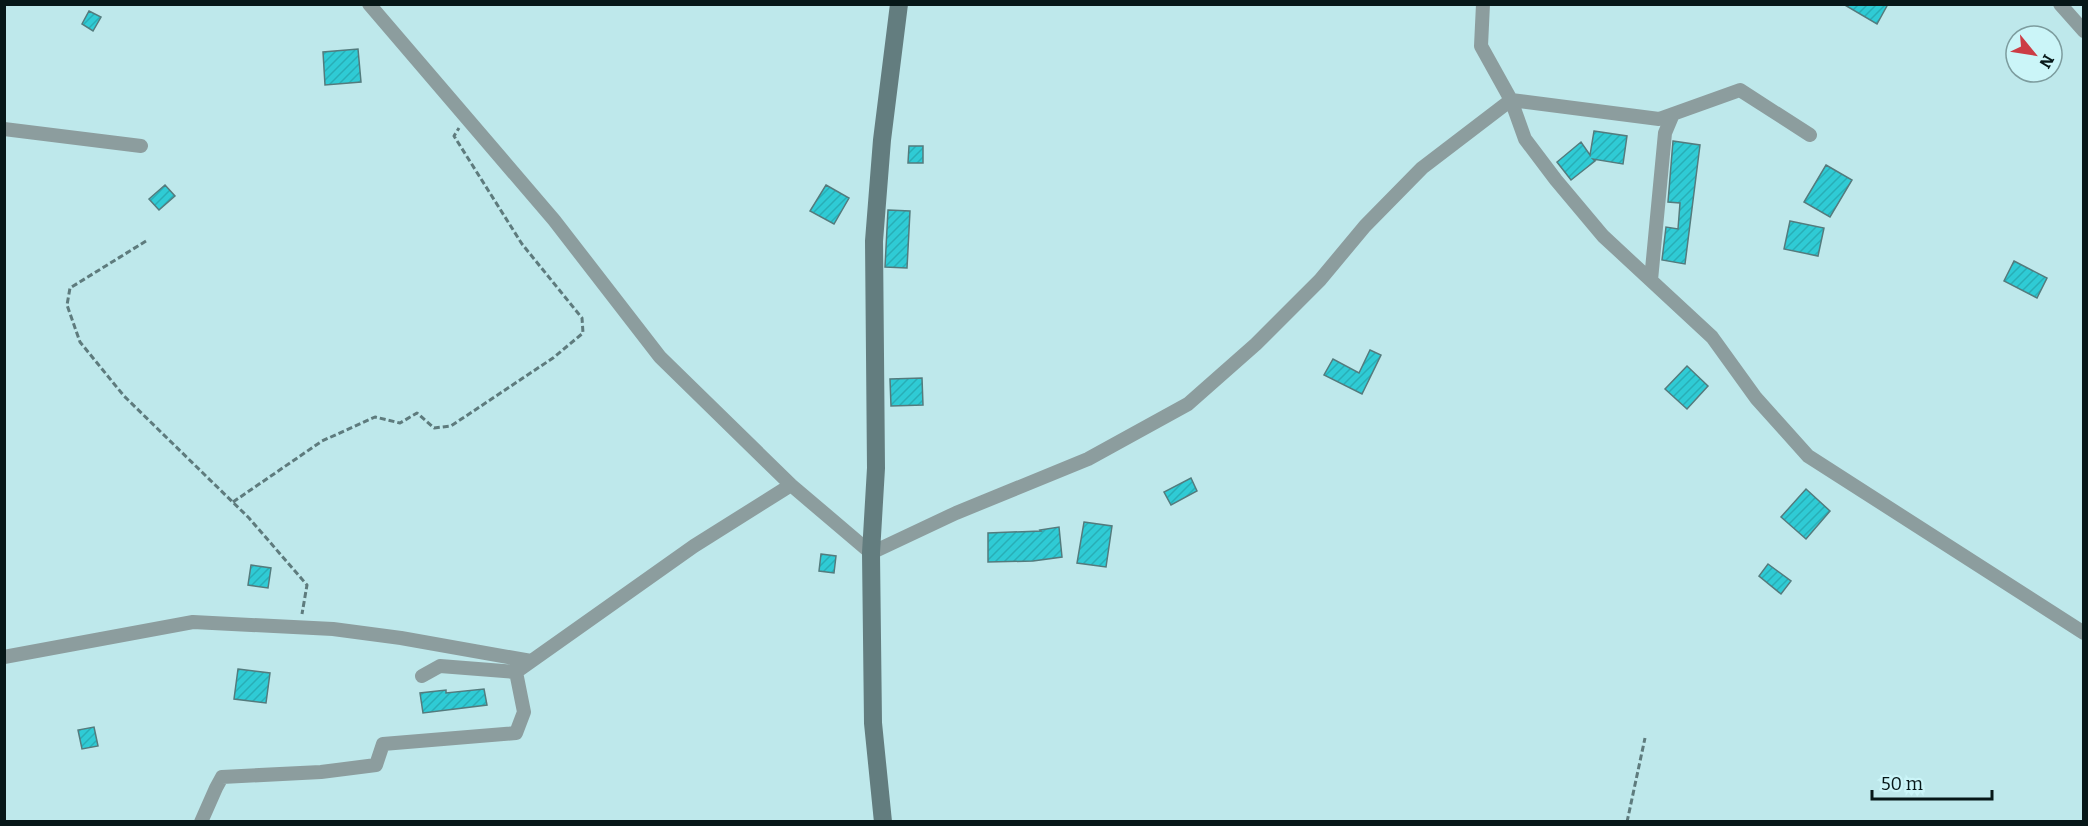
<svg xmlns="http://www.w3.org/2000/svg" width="2088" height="826" viewBox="0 0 2088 826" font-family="Bitter,serif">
<defs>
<pattern id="building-hatch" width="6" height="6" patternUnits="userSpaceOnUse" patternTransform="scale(1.5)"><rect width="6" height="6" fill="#2fcbd5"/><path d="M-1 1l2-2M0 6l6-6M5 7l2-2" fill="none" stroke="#28aeb6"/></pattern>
</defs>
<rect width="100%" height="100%" fill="#bee8eb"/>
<!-- building -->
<path fill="url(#building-hatch)" stroke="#547b7d" stroke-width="1.5" d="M1843,4h45l-11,20z
M89,11l12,6 -8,14 -11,-7z
M358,49l3,33 -36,3 -2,-33z
M1594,131l33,5 -4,28 -30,-5 2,2 -24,19 -14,-18 24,-20 9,13z
M1673,141l27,4 -15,119 -23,-4 4,-33 12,2 2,-26 -12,-1z
M909,146h14v17h-15z
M1826,165l26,15 -22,37 -26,-15z
M165,185l10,11 -16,14 -10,-11z
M826,185l23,13 -15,26 -24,-13z
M888,210l22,1 -3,57 -22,-1z
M1790,221l34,7 -6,28 -34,-7z
M2014,261l33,17 -10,20 -33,-17z
M1370,350l11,5 -19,39 -38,-19 9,-16 26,14z
M1687,366l21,20 -21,23 -22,-20z
M922,378l1,27 -32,1 -1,-27z
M1191,478l6,13 -26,14 -7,-13z
M1806,489l24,22 -24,28 -25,-22z
M1084,522l28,4 -6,41 -29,-4z
M1059,527l3,30 -29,4 -45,1v-29l53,-2 -1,-1z
M821,554l15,2 -2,17 -15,-2z
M1768,564l23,17 -10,13 -22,-18z
M251,565l20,3 -3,20 -20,-3z
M238,669l32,4 -4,30 -32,-4z
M484,689l3,16 -64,8 -3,-20 26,-3v3z
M94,727l4,19 -16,3 -4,-19z"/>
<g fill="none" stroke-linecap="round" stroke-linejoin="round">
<!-- path -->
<path stroke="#5e7b7d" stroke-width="3" stroke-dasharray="6 3" stroke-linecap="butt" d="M146,241l-76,47 -3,17 13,37 44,54 125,122 58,67 -5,29
M233,502l89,-61 53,-24 25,6 17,-10 17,15 17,-2 102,-68 30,-25 -1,-15 -60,-74 -68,-108 5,-8
M1627,822l18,-84"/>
<!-- street -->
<path stroke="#8c9d9e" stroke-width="14" d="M369,4l185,216 106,137 131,128 80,68 85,-40 132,-54 100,-55 68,-60 64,-64 45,-54 57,-58 89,-68 -30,-54 2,-42
M2060,4l24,27
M4,129l137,17
M1810,135l-70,-45 -81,29 -148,-19 14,39 31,41 47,56 109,101 44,61 52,58 276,177
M1651,280l14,-147 8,-19
M4,657l189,-35 140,7 68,9 130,23
M422,676l18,-10 76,6
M201,822l15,-34 6,-11 99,-5 55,-7 7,-21 133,-11 8,-21 -8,-40 178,-126 97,-61"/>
<!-- secondary -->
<path stroke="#637d7f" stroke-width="18" d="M883,822l-10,-99 -2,-170 5,-85 -2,-227 8,-101 17,-136"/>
</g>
<!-- border -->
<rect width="2088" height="826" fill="none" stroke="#071718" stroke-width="12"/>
<!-- north arrow -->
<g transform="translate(2034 54) rotate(120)"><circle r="28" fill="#cbf5f8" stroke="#7d9c9e" stroke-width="1.5"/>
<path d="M0-4.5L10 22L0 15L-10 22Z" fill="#cc3c45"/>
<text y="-9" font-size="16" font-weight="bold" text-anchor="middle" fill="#071718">N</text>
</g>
<!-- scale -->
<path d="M1872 790v9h120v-9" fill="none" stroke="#071718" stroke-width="3"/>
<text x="1881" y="790" font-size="18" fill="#071718" stroke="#cbf5f8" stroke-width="4.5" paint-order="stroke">50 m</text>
</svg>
